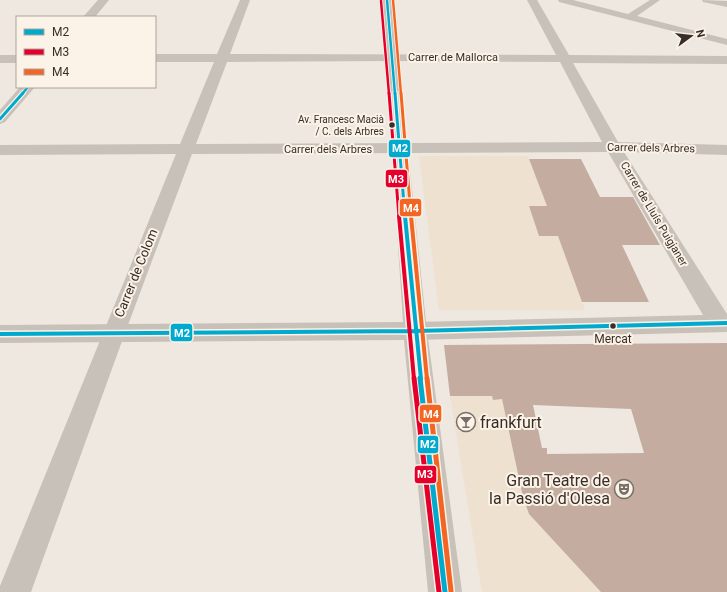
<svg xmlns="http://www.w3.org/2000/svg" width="727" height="592" viewBox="0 0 727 592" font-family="Roboto,sans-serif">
<rect width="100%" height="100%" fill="#eee8e1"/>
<!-- plaza -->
<path fill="#eee1cf" d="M419,156h109l19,50h-18l10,30h19l27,74h-146z
M450,396h42l1,4 9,-1 21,98 6,17 72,78h-119z"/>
<!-- building -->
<path fill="#c4aca1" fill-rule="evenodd" d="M529,159h52l19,38h33l27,48h-38l27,57h-67l-24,-66h-19l-10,-30h18z
M727,343v249h-126l-72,-78 -6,-17 -21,-98 -9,1 -1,-4h-42l-6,-51zM533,405l98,4 13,44 -97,1v-6h-5z"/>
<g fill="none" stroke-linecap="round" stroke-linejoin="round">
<!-- pedestrian -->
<path fill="#c8c1b9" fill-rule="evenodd" d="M558,0h15l55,14 22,-14h10l-23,16 90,23v6l-168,-43z
M702,0l25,1v6l-24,-5z"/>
<!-- minor -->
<path fill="#c8c1b9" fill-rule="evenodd" d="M98,0h11l-14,17h-12z
M240,0h10l-20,54 326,1 -29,-55h10l32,55 158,1v8l-154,-1 45,79 109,3v10l-103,-3 103,162v18l-312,8 -8,-3 -4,-6 4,-6 8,-3 288,-7 -95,-163 -416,2 -67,179 -94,259h-31v-6l176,-432 -176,1v-10l180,-1 34,-82h-59v-8h62zM392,61l168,1 42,80 -406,2 31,-82z
M0,55h17v8h-17z
M20,87h15l-30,35 -5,2v-14z"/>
<!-- tertiary -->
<path fill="#c8c1b9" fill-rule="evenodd" d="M382,0h10l35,331 35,261h-34l-24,-252 -404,3v-18l403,-3z"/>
<defs>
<path id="bus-1-far3" d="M387,0l8,94
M22,94l6,-7"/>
<path id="bus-1-far2" d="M395,93l10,124
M0,119l23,-26"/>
<path id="bus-1-far1" d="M405,216l16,163
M0,334l415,-3 312,-8"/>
<path id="bus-1" d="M420,378l25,214"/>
<path id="bus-2-far3" d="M381,1l8,93"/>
<path id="bus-2-far2" d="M389,93l10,124"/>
<path id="bus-2-far1" d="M399,216l15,163"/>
<path id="bus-2" d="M414,378l25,214"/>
<path id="bus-3-far3" d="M393,0l8,94"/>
<path id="bus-3-far2" d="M401,93l10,124"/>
<path id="bus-3-far1" d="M411,216l16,163"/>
<path id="bus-3" d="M427,378l24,213"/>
</defs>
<!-- bus-1-far3 casing -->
<use href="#bus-1-far3" stroke="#fbf3e8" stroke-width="4"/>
<!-- bus-1-far2 casing -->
<use href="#bus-1-far2" stroke="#fbf3e8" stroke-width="5.5"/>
<!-- bus-1-far1 casing -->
<use href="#bus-1-far1" stroke="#fbf3e8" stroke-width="7"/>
<!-- bus-1 casing -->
<use href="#bus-1" stroke="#fbf3e8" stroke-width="8"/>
<!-- bus-2-far3 casing -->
<use href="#bus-2-far3" stroke="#fbf3e8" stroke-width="4"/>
<!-- bus-2-far2 casing -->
<use href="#bus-2-far2" stroke="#fbf3e8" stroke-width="5.5"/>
<!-- bus-2-far1 casing -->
<use href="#bus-2-far1" stroke="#fbf3e8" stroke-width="7"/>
<!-- bus-2 casing -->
<use href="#bus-2" stroke="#fbf3e8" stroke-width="8"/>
<!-- bus-3-far3 casing -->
<use href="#bus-3-far3" stroke="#fbf3e8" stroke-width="4"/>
<!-- bus-3-far2 casing -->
<use href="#bus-3-far2" stroke="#fbf3e8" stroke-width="5.5"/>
<!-- bus-3-far1 casing -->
<use href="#bus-3-far1" stroke="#fbf3e8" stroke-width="7"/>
<!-- bus-3 casing -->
<use href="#bus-3" stroke="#fbf3e8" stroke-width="8"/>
<!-- bus-1-far3 -->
<use href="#bus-1-far3" stroke="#00a9ce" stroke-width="2.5"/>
<!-- bus-1-far2 -->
<use href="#bus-1-far2" stroke="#00a9ce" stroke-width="3"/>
<!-- bus-1-far1 -->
<use href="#bus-1-far1" stroke="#00a9ce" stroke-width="4"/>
<!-- bus-1 -->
<use href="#bus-1" stroke="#00a9ce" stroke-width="5"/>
<!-- bus-2-far3 -->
<use href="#bus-2-far3" stroke="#e4002b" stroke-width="2.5"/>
<!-- bus-2-far2 -->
<use href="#bus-2-far2" stroke="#e4002b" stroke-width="3"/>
<!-- bus-2-far1 -->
<use href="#bus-2-far1" stroke="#e4002b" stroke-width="4"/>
<!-- bus-2 -->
<use href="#bus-2" stroke="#e4002b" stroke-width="5"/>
<!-- bus-3-far3 -->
<use href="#bus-3-far3" stroke="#f26522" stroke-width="2.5"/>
<!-- bus-3-far2 -->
<use href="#bus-3-far2" stroke="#f26522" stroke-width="3"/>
<!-- bus-3-far1 -->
<use href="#bus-3-far1" stroke="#f26522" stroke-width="4"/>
<!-- bus-3 -->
<use href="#bus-3" stroke="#f26522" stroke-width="5"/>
</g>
<!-- icons -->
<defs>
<symbol id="bar-ring" viewBox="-11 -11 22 22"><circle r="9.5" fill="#fbf3e8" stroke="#786f68" stroke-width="1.5"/><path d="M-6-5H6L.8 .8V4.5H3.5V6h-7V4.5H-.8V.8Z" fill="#786f68"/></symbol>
<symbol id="theatre-ring" viewBox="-11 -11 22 22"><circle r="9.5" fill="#fbf3e8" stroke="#786f68" stroke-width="1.5"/><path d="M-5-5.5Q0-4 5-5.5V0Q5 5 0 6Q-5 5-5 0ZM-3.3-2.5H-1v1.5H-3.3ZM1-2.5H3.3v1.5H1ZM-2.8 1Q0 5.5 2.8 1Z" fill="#786f68"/></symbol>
</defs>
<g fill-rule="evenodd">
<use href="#bar-ring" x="455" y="411" width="22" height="22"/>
<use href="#theatre-ring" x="613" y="478" width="22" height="22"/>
</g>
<!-- markers -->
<g fill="#392e27" stroke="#fbf3e8" stroke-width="1.5">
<circle cx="392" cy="125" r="3.5"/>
<circle cx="613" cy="326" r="3.5"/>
</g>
<g text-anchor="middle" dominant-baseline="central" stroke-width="4" stroke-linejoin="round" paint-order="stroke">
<!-- far-bus labels -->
<g font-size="10" fill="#392e27" stroke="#fbf3e8" text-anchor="end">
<text x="384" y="119">Av. Francesc Macià<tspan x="384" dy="12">/ C. dels Arbres</tspan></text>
</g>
<!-- far-street labels -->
<g font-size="11" fill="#392e27" stroke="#fbf3e8">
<text x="453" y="57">Carrer de Mallorca</text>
<text transform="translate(651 148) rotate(1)">Carrer dels Arbres</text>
<text x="328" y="149">Carrer dels Arbres</text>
<text transform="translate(654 214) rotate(59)">Carrer de Lluís Puigjaner</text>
</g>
<!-- bus labels -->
<g font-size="12" fill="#392e27" stroke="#fbf3e8">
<text x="613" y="339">Mercat</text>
</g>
<!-- street labels -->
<g font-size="13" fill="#392e27" stroke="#fbf3e8">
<text transform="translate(136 273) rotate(-68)">Carrer de Colom</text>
</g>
<!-- near-poi labels -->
<g font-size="16" fill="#392e27" stroke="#fbf3e8" text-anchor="start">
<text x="480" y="422">frankfurt</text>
<text x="610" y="480" text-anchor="end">Gran Teatre de<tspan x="610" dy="18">la Passió d'Olesa</tspan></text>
</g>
</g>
<g stroke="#fbf3e8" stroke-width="1.5">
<rect x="388" y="139" width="23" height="19" rx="4" fill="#00a9ce"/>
<rect x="385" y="169" width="23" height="19" rx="4" fill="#e4002b"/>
<rect x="399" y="198" width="23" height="19" rx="4" fill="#f26522"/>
<rect x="170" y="323" width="23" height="19" rx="4" fill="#00a9ce"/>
<rect x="419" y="404" width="23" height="19" rx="4" fill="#f26522"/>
<rect x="417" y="435" width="22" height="19" rx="4" fill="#00a9ce"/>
<rect x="414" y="465" width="23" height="19" rx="4" fill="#e4002b"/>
</g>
<g font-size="11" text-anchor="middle" font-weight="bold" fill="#fff">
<text x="400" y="152">M2</text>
<text x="396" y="183">M3</text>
<text x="411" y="212">M4</text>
<text x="182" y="337">M2</text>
<text x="431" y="418">M4</text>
<text x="428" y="448">M2</text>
<text x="425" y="478">M3</text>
</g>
<!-- legend -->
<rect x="16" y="16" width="140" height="72" fill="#fbf3e8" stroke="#ada49b"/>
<rect x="24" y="29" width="20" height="6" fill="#00a9ce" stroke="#ada49b"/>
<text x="52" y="36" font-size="12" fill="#392e27">M2</text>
<rect x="24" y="49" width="20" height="6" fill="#e4002b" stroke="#ada49b"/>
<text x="52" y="56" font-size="12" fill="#392e27">M3</text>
<rect x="24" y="69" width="20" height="6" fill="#f26522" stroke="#ada49b"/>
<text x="52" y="76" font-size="12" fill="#392e27">M4</text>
<!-- north arrow -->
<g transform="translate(691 36) rotate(75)" stroke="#fbf3e8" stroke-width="3" paint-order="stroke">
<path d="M0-3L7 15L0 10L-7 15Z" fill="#392e27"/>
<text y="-6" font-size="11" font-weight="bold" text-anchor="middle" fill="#392e27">N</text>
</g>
</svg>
